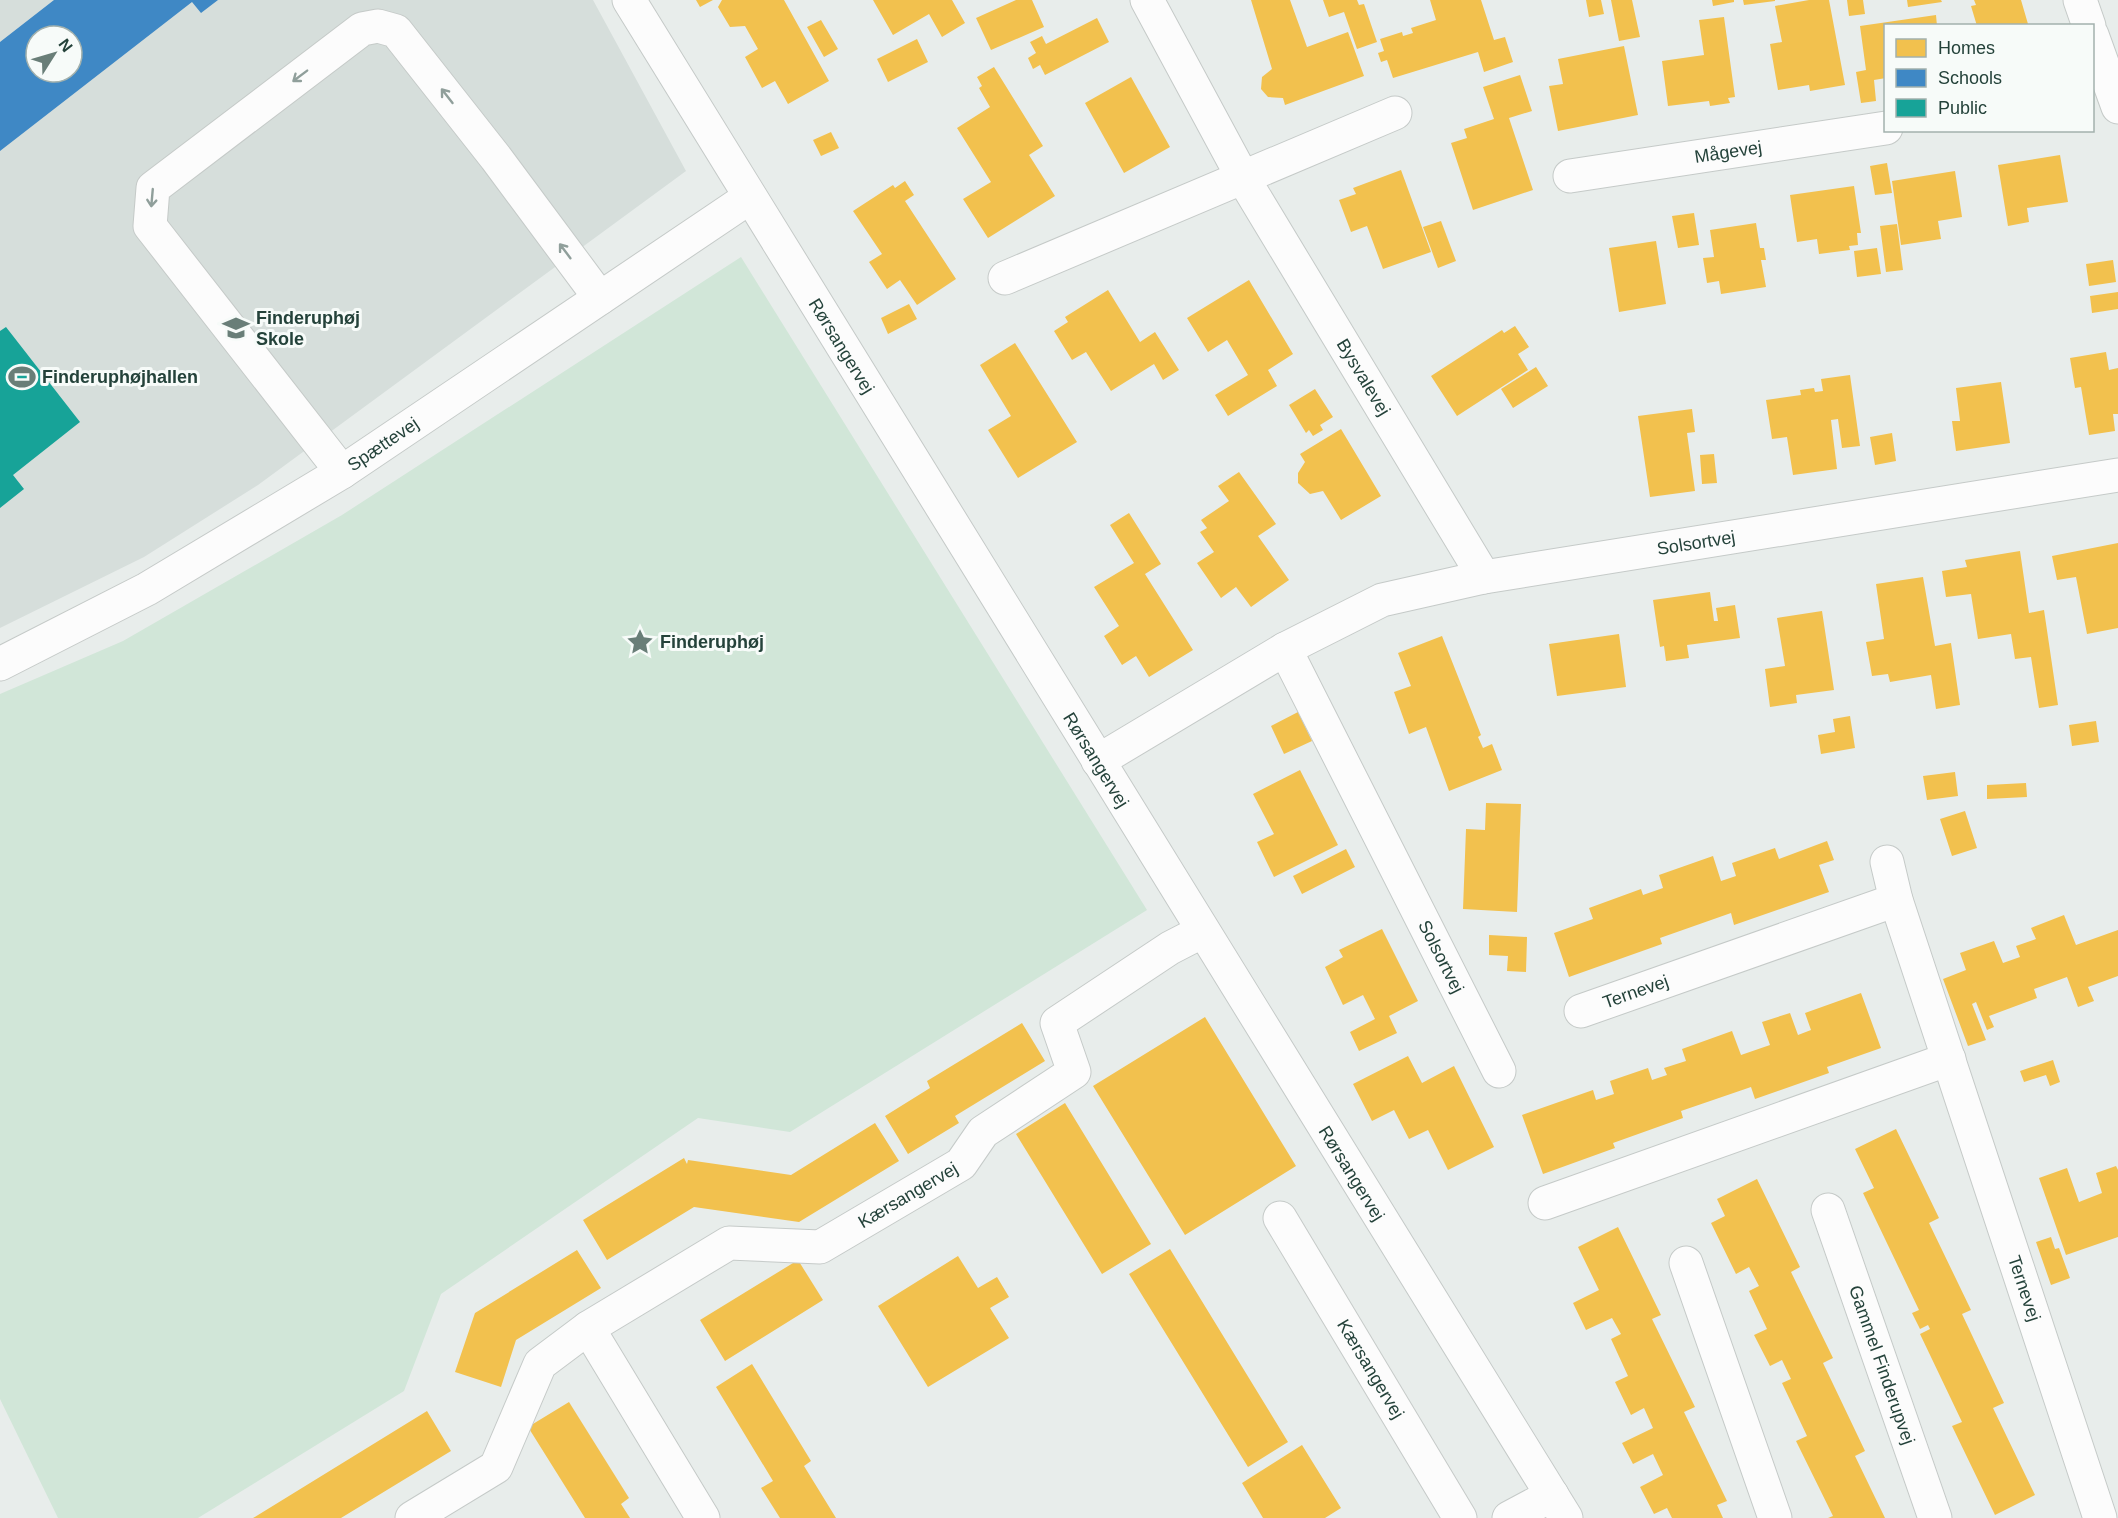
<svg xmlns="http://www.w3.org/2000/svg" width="2118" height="1518" viewBox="0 0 2118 1518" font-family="Helvetica,sans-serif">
<rect width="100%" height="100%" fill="#e8edeb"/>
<!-- built -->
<path fill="#d6dedb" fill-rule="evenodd" d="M0,0h593l93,171 -428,314 -114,72 -144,71zM36,36h36v36h-36z"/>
<!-- green -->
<path fill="#d1e6d8" d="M741,257l406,653 -357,222 -92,-14 -257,176 -37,97 -206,127h-140l-58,-119v-705l123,-53 219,-126z"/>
<!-- homes -->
<path fill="#f2c14e" d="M696,0h17l-13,7z
M722,0h62l45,81 -41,23 -13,-23 -13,7 -17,-31 13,-8 -13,-23 -15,1 -12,-20z
M873,0h79l13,23 -23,14 -13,-23 -36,21z
M1016,0h16l12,27 -53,23 -15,-32z
M1251,0h39l17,47 41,-15 16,44 -79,29 -2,-7 -15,-1 -7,-8 1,-12 10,-8z
M1323,0h34l2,5 5,-1 13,38 -20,7 -13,-37 -15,5z
M1430,0h51l13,40 11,-3 8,25 -29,10 -6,-20 -85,26 -6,-18 -6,2 -3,-9 6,-2 -4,-12 22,-7 1,4 10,-3 -2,-5 25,-8z
M1586,0h15l3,14 -15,3z
M1611,0h21l8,37 -21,4z
M1712,0h22v2l-21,4z
M1743,0h32v1l-31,4z
M1809,0h20l16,85 -35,6 -1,-6 -31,5 -8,-46 12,-2 -7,-36z
M1847,0h16l2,14 -16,2z
M1907,0h34l1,2 -34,5z
M1974,0h47l7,24 -4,2h-47l-6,-20 5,-1z
M1936,15l1,11h-51v52l-12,2 2,21 -15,2 -5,-31 10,-2 -6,-44z
M1724,17l11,80 -7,1 2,5 -20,3 -1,-5 -41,5 -6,-45 42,-6 -5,-35z
M1097,18l12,24 -64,33 -5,-10 -7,4 -5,-11 8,-5 -6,-11 12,-6 4,8z
M821,20l17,29 -14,8 -17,-30z
M917,39l11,23 -40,20 -11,-23z
M1624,46l14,69 -80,16 -9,-45 14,-2 -5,-25z
M994,67l49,79 -14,9 26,41 -67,42 -25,-39 28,-17 -34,-54 33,-21 -11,-19 3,-2 -5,-9z
M1520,75l12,36 -23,7 24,72 -60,20 -22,-67 16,-5 -3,-9 30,-10 -11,-32z
M1131,77l39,70 -46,26 -39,-70z
M831,132l8,16 -18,8 -8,-16z
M2060,155l8,47 -41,6 2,14 -21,4 -10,-61z
M1887,163l5,30 -17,2 -5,-29z
M1401,170l30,82 -48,17 -16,-43 -16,6 -12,-32 17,-6 -3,-6z
M1955,171l7,46 -24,4 3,18 -40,6 -9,-64z
M905,181l9,14 -9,6 51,78 -39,26 -17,-25 -13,9 -18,-27 13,-8 -29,-43 40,-26 2,3z
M1854,186l7,47h-4l1,12 -9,1 1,4 -31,4 -2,-15 -20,3 -7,-47z
M1694,213l5,32 -21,3 -6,-32z
M1441,221l15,40 -18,7 -15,-41z
M1756,223l4,25h4l2,12h-5l5,27 -45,7 -2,-13 -12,2 -4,-25 11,-1 -4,-27z
M1897,224l6,46 -17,2 -6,-46z
M1656,241l10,63 -47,8 -10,-64z
M1877,248l4,26 -24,3 -3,-26z
M2113,260l3,22 -27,4 -3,-22z
M1249,280l44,74 -25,16 9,16 -49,30 -13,-21 33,-20 -21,-35 -19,12 -21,-34z
M1108,290l32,52 15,-10 24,38 -16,10 -9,-16 -43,27 -25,-39 -14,8 -18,-29 14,-9 -3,-5z
M2118,292v17l-26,4 -2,-17z
M909,304l8,15 -29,15 -7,-16z
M1515,326l14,21 -11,7 10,16 -71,46 -26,-40 71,-46 2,3z
M1015,343l62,99 -59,36 -30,-48 23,-14 -31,-51z
M2106,352l3,18 9,-2v46h-5l2,17 -26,4 -8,-48 -6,1 -5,-30z
M1536,367l12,19 -35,22 -12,-19z
M1850,375l10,71 -18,2 -4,-29 -7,1 6,49 -44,6 -6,-38 -15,2 -6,-39 35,-5 -1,-5 14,-2 1,4 8,-1 -2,-12z
M2001,382l9,61 -54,8 -4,-30h8l-4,-33z
M1315,389l18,28 -13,8 3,5 -10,6 -4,-6 -3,3 -17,-28z
M1692,409l3,23 -8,1 8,58 -45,6 -12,-81z
M1341,429l40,67 -40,24 -18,-29 -13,3 -12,-11v-10l7,-11 -5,-8z
M1892,433l4,28 -21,4 -5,-28z
M1714,454l3,29 -15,1 -2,-29z
M1239,472l37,52 -18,12 31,44 -38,27 -15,-20 -15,11 -24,-35 17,-11 -14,-20 7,-4 -6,-8 28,-19 -11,-15z
M1129,513l32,51 -16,10 48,76 -44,27 -13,-21 -14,9 -18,-29 15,-10 -25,-39 40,-24 -24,-38z
M2118,543v85l-31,6 -11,-57 -19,3 -5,-24z
M2020,551l9,62 15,-3 14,95 -19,3 -8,-51 -16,2 -4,-25 -33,5 -7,-45 -25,3 -4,-26 25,-4 -2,-7z
M1923,577l12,69 16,-3 9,62 -24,4 -5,-34 -41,7 -2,-8 -16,2 -6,-34 18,-3 -8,-55z
M1710,592l4,29h4l-2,-13 19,-3 5,33 -53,7 2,13 -23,3 -2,-15 -4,1 -7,-47z
M1822,611l12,79 -38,5 1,8 -27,4 -5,-38 20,-3 -8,-48z
M1619,634l7,53 -69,9 -8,-52z
M1442,636l39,99 -3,2 5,11 9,-4 10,26 -53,21 -23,-64 -17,7 -15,-42 17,-6 -13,-33z
M1298,712l14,29 -28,13 -13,-28z
M1850,716l5,32 -34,6 -3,-19 17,-3 -2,-13z
M2096,721l3,21 -27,4 -3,-21z
M1300,770l38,75 -64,32 -17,-35 17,-8 -21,-40z
M1955,772l3,24 -31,4 -4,-24z
M2026,783l1,14 -40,2v-14z
M1486,803l35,1 -4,108 -54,-3 3,-80 19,1z
M1965,811l12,37 -25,8 -12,-37z
M1827,841l7,19 -15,5 10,27 -95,33 -3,-12 -71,25 2,6 -93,33 -15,-44 39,-14 -4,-11 52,-19 2,6 20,-7 -4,-13 54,-19 8,25 15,-5 -4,-13 43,-15 4,11z
M1346,849l9,18 -53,27 -9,-18z
M2064,915l12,30 42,-15v46l-30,11 6,14 -16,6 -11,-30 -33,12 3,9 -48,18 5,11 -7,3 -11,-28 -4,2 14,36 -18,6 -25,-67 23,-9 -6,-17 34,-12 9,22 17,-6 -4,-11 20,-7 -5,-11z
M1382,929l36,72 -29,15 8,17 -38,18 -9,-19 25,-13 -12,-24 -20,10 -18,-38 18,-10 -4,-7z
M1489,935l38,2 -1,35 -19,-1 1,-15 -19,-1z
M1861,993l20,55 -54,19 2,6 -74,26 -4,-12 -70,24 2,7 -70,25 2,5 -72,26 -21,-59 71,-25 3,10 18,-6 -4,-13 38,-13 4,12 15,-5 -3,-7 22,-7 -4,-12 50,-18 9,24 29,-10 -8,-23 28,-9 8,22 13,-5 -6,-17z
M1205,1017l91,149 -111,69 -92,-149z
M1022,1023l23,38 -90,55 4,7 -51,31 -23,-38 45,-28 -3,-7z
M1408,1056l14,27 32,-17 40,81 -46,23 -20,-40 -19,9 -15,-29 -22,11 -19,-37z
M2053,1060l7,22 -10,4 -4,-11 -22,7 -4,-11z
M1065,1103l86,141 -49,30 -86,-140z
M875,1123l24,38 -100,61 -105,-15 -87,53 -24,-40 101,-62 3,6 1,-4 103,15z
M1896,1129l43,89 -10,5 42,87 -9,4 42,89 -11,5 42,87 -40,20 -43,-89 10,-4 -42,-88 10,-5 -2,-4 -8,4 -8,-16 7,-3 -56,-117 11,-5 -19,-39z
M2116,1166l2,4v67l-52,18 -27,-77 28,-10 12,34 23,-9 -6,-20z
M1757,1179l43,88 -9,5 42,86 -10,5 42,88 -10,5 30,62h-57l5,-2 -37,-75 11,-5 -25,-53 9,-4 -9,-19 -12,6 -16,-31 13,-6 -18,-38 10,-5 -10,-19 -13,7 -25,-51 14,-7 -8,-17z
M1618,1227l43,88 -9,4 43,88 -11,5 43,89 -10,4 6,13h-51l-5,-10 -13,6 -14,-27 23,-12 -10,-21 -20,10 -11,-21 31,-15 -9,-20 -13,7 -16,-33 13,-6 -17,-37 10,-5 -9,-16 -26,12 -13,-27 26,-13 -21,-43z
M2051,1237l4,12 4,-1 11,30 -19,7 -15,-43z
M1170,1249l118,193 -40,25 -119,-193z
M577,1250l24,38 -85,52 -15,47 -46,-15 20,-59z
M958,1256l20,32 19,-11 12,20 -19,11 19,30 -81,49 -50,-81z
M798,1260l25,40 -98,61 -25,-41z
M752,1364l59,97 -7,5 32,52h-56l-19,-30 12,-7 -57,-94z
M569,1402l60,96 -8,6 9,14h-45l-57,-91z
M427,1411l24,40 -110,67h-88z
M1302,1445l39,63 -16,10h-62l-21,-35z"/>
<!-- schools -->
<path fill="#3f88c5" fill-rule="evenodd" d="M54,0h164l-17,13 -9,-11 -192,149v-109zM36,36h36v36h-36z"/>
<!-- public -->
<path fill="#17a398" d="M6,327l74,95 -67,53 11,14 -24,19v-177z"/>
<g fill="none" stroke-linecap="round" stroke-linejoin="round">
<defs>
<g id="minor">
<path id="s1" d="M629,0c311,507 622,1014 937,1518"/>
<path id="s2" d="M1147,0l96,178 241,399"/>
<path d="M2080,0l9,26"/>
<path d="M2092,35l26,72"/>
<path id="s3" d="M1570,176l316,-48"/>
<path d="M1005,278l390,-165"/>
<path d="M342,472l-192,-246 3,-38 209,-159 16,-3 18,5 100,127 104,140"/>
<path id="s4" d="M1285,649l214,422"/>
<path id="s5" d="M0,664l147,-75 195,-117 408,-275"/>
<path id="s6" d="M1098,761l187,-112 97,-49 102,-23 634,-102"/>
<path id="s7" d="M1887,862l9,38 204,618"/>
<path id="s8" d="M1581,1011l315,-111"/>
<path d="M1545,1203l404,-144"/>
<path id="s9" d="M1828,1210l107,308"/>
<path id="s10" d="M1280,1218l180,300"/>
<path d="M1686,1263l89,255"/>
<path d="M588,1328l115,190"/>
<path id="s11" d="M412,1518l84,-51 44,-103 48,-36 141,-85 91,4 141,-83 22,-32 91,-60 -17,-49 113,-75 31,-16"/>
<path d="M1509,1518l43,-23"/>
</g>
</defs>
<!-- minor casing -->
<use href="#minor" stroke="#c5cac8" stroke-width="35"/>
<!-- minor -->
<use href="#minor" stroke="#fcfcfc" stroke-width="33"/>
</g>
<!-- one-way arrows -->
<defs><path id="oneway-shaft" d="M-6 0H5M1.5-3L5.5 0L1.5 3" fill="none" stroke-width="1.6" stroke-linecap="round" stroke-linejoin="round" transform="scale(1.5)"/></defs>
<g stroke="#909f9b">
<use href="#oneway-shaft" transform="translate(300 76) rotate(143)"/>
<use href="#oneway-shaft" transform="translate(447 96) rotate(-128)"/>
<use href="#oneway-shaft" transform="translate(152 198) rotate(95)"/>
<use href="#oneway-shaft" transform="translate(565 251) rotate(-127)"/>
</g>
<!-- icons -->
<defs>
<symbol id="school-bare" viewBox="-9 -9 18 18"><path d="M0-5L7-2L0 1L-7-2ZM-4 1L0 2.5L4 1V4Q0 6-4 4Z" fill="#697e78" stroke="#f7fbf9" stroke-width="2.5" paint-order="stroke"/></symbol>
<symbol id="stadium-bare" viewBox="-9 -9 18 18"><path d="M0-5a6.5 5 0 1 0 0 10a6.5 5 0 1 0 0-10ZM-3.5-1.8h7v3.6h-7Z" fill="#697e78" stroke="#f7fbf9" stroke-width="2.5" paint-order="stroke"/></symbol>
<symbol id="sight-bare" viewBox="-9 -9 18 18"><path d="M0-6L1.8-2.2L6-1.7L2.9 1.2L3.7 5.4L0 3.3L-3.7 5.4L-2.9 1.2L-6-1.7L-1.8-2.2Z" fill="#697e78" stroke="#f7fbf9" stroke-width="2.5" paint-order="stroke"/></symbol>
</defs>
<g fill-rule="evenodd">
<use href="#school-bare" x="217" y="309" width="38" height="38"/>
<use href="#stadium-bare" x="3" y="358" width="38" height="38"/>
<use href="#sight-bare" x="621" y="623" width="38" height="38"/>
</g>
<g text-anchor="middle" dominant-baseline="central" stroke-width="6" stroke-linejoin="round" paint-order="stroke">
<!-- street labels -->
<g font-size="18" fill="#24423a" stroke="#f7fbf9">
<text stroke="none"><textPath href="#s3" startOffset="160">Mågevej</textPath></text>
<text stroke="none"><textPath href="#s1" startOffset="406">Rørsangervej</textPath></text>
<text stroke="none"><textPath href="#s2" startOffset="435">Bysvalevej</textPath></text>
<text stroke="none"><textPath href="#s5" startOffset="442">Spættevej</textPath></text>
<text stroke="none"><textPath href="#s6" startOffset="646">Solsortvej</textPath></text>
<text stroke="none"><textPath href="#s1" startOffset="892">Rørsangervej</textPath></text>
<text stroke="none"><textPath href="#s4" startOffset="345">Solsortvej</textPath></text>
<text stroke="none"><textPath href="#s8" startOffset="58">Ternevej</textPath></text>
<text stroke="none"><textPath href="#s1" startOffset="1378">Rørsangervej</textPath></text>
<text stroke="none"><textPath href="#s11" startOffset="628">Kærsangervej</textPath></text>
<text stroke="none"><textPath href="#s7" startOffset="448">Ternevej</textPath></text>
<text stroke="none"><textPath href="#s9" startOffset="164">Gammel Finderupvej</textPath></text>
<text stroke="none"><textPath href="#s10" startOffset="176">Kærsangervej</textPath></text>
</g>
<!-- poi labels -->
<g font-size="18" font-weight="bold" fill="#24423a" stroke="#f7fbf9" text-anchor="start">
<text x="256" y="318">Finderuphøj<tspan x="256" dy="21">Skole</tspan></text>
<text x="42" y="377">Finderuphøjhallen</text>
<text x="660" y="642">Finderuphøj</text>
</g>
</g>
<!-- legend -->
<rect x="1884" y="24" width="210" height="108" fill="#f7fbf9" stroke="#a3b1ad" stroke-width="1.5"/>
<rect x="1896" y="39" width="30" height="18" fill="#f2c14e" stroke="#a3b1ad" stroke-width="1.5"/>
<text x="1938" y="54" font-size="18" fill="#24423a">Homes</text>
<rect x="1896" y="69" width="30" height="18" fill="#3f88c5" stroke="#a3b1ad" stroke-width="1.5"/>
<text x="1938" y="84" font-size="18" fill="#24423a">Schools</text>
<rect x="1896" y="99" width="30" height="18" fill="#17a398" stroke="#a3b1ad" stroke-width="1.5"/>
<text x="1938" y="114" font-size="18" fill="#24423a">Public</text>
<!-- north arrow -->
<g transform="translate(54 54) rotate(53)"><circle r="28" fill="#f7fbf9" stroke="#a3b1ad" stroke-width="1.5"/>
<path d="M0-4.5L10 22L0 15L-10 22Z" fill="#697e78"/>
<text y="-9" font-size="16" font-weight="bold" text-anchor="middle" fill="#24423a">N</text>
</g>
</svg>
